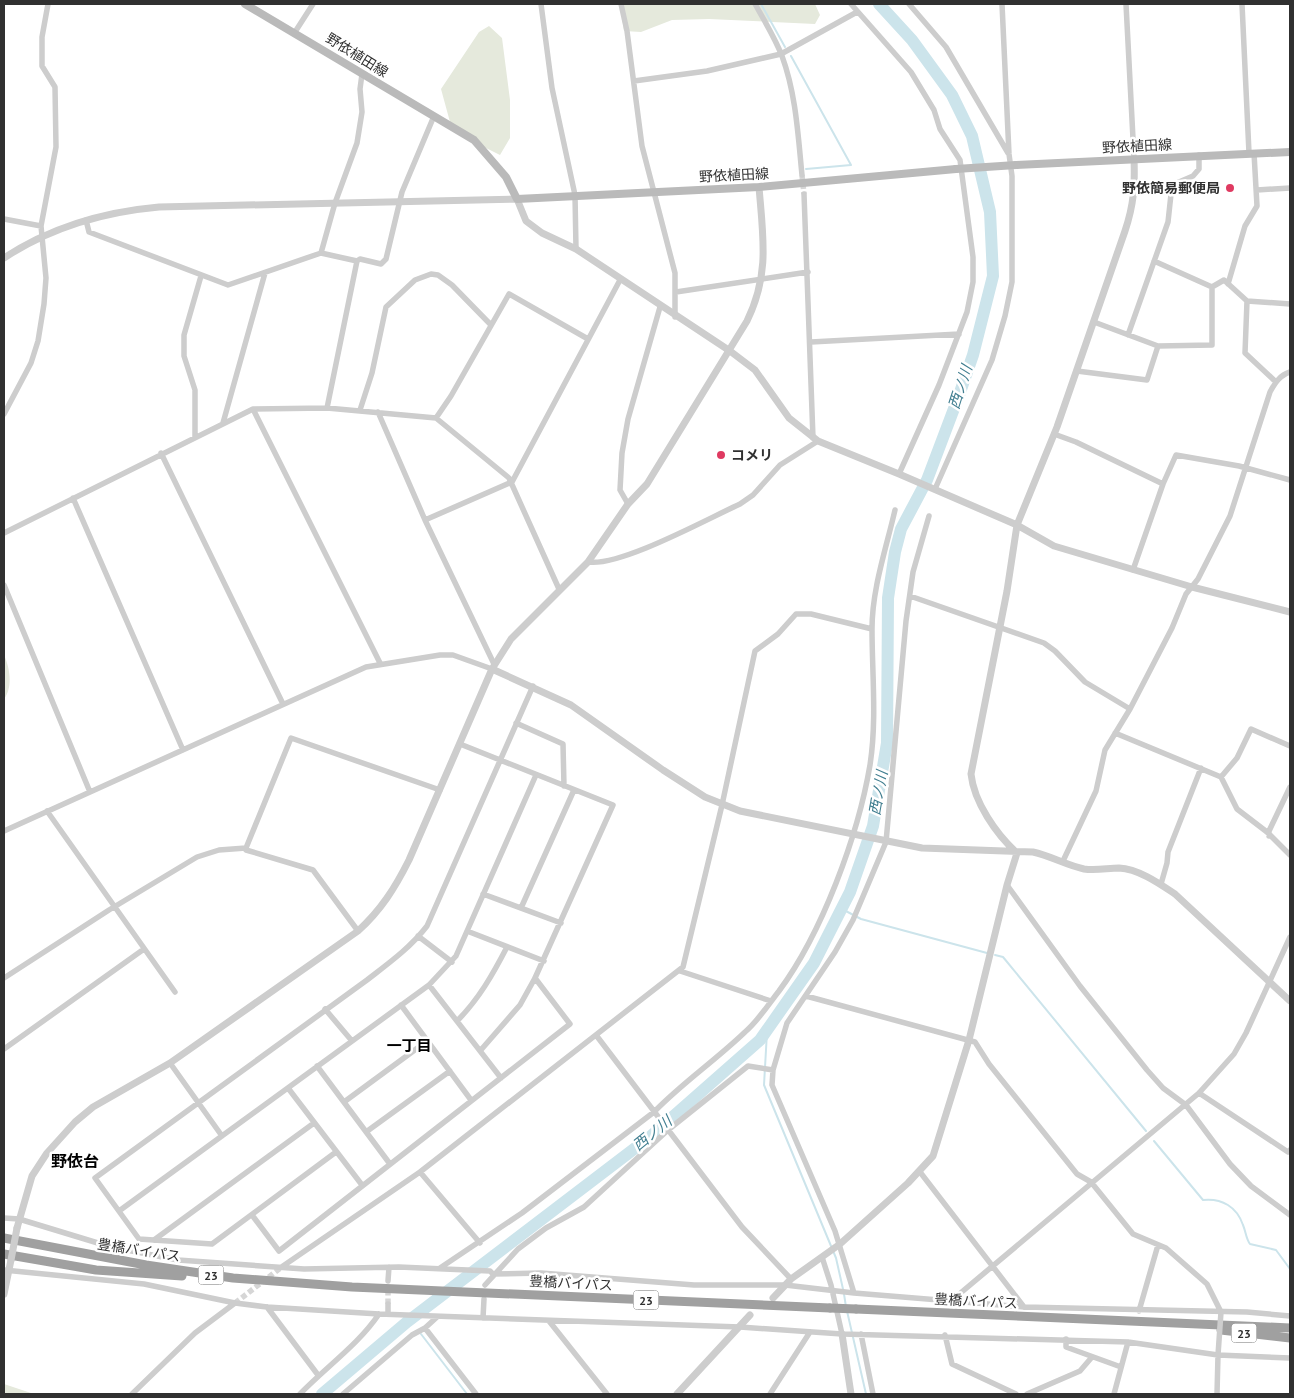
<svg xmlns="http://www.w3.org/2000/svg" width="1294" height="1398" viewBox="0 0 1294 1398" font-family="'PT Sans','Noto Sans JP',sans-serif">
<rect width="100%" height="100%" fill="#fff"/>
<!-- green -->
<path fill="#e5e9dc" d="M620,4h195l5,11 -5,9 -106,-5 -37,1 -31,12 -17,-1z
M489,26l13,12 8,62v38l-10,17 -20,-10 -30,-23 -9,-33 38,-57z
M4,655c6,13 9,32 0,44z
M4,1384l30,10h-30z"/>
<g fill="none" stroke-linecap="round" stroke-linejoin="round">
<!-- stream -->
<path stroke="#cce4eb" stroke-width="2" d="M761,4l24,43
M791,56l60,109 -45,4
M842,909l19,10 126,34
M995,955l8,2 143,174
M767,1032l-3,53 72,173 7,31
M1154,1141l49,59c19,-2 34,7 40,25 3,7 3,14 7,19l26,6 14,19
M844,1294l2,13
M847,1311l19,83
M421,1334l46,60"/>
<!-- river -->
<path stroke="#cce4eb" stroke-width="12" d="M322,1394l85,-72 244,-186 109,-96 54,-77 36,-71 23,-66 14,-83 1,-145 7,-46 6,-23 26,-49 31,-82 15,-43 20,-79 -3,-64 -18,-76 -20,-41 -40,-55 -33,-36"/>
<!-- minor-tunnel -->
<path stroke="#d6d6d6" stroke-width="5.5" stroke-dasharray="5.5 3" stroke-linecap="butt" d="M802,175l2,19
M235,1303l48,-37
M388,1304v-18"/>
<!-- minor -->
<path stroke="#cdcdcd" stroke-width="5.5" d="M541,4l11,84 23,107 1,54
M621,4l6,27 15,115 33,127v44
M755,4c9,16 20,34 27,52 14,38 16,79 20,119
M851,4l60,68 23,38 6,19 20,31 13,97v25l-6,30 -28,73 -40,89
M909,4l37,43 62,106
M1126,4l8,154
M1242,4l7,149
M295,32l18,-28
M634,81l73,-10 74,-17 76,-42
M1257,190l33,-2
M804,194l9,244
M4,219l37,7
M86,220l3,12 139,53 93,-32 36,8 3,-2 21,5 5,-5 16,-67 32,-76
M321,253l14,-50 22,-60 5,-31 -2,-23 2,-15
M1154,261l58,26
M1228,284l17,-58 12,-20 -3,-53
M676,292l132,-20
M1094,322l64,24 54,-1v-58l12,-7 23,21
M1128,335l40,-113 4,-37 21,-9 6,-7v-14
M811,342l148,-8
M1077,371l70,9 11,-34
M1276,382l-31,-29 2,-52 43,3
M327,408l30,-147
M253,409l127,254
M360,410l12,-37 14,-66 29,-27 16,-6 7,1 14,10 39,40
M378,412l47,108 69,144
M4,414l27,-51 7,-22 6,-37 2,-26 -5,-52 15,-79 -1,-60 -13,-21v-29l6,-33
M436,418l15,-22 58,-102 79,45
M223,423l42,-150
M1054,434l22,8 87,42
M195,437v-47l-11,-34v-21l17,-59
M161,453l122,251
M935,489l57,-129 13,-44 7,-34v-106l-3,-22 -7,-150
M73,498l110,252
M628,504l-8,-14 2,-37 6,-34 32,-112
M425,520l87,-38 108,-202
M4,533l249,-124 74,-1 109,10 73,60 50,111
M588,562c32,5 119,-43 152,-58l13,-9 27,-30 38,-24
M1133,570l30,-86 13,-29 63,11 51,14
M4,585l86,207
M910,596l134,47 11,8 30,31 45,27
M516,723l47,21 1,42
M1115,733l106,44 16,32 30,23 23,23
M460,744l153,61 -78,173 -15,27 -40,46
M1221,777l16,-19 14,-29 39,17
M47,811l128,181
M4,831l362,-164 74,-12h13l39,14
M1269,836v-5l21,-44
M246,848l45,-110 149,52
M1063,861l33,-70 9,-41 25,-41 42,-81 14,-34 12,-15 32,-63 40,-124c5,-9 10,-17 20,-20
M1161,884l6,-21 1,-11 33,-84
M1007,885l73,101 67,84 16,18 23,17 44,59 21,22 39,29
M483,894l78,29
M521,908l53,-118
M467,931l77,30
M418,936l34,26
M680,971l91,30
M4,978l105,-68 88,-53 22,-7 27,-2v2l67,20 45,61
M429,985l72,93
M806,996l169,46 14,22 88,110 14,8 42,52 33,14 41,36 14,28
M401,1005l70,95
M325,1009l27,32
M457,1021c22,-22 36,-47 50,-74
M596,1035l146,192 49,52
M4,1049l140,-100
M170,1063l52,73
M317,1066l73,98
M288,1088l74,97
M1199,1093l89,59 2,-2
M344,1102l83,-61
M366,1132l84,-61
M336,1152l-124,92 -73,-5 -44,-61 272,-198c22,-17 43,-32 60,-54l106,-240
M420,1172l60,71
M920,1172l104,135
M119,1211l310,-226 27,-29 80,-181
M252,1215l27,36 291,-227 -35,-46
M4,1218l15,1 92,28 67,13 126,9 95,-2 91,4 3,3 48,-1 153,12h91l69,8 170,14 223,5 43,4
M154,1240l160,-117
M822,1257l9,28 11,49
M283,1266l137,-94 263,-205 39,-162 33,-154 23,-17 18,-20h15l61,15
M440,1268l82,-55 132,-101c28,-29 62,-52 91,-80 13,-11 23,-27 34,-41 43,-58 79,-155 91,-226 7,-45 2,-92 2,-136 0,-40 14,-80 23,-119
M4,1270l140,14 91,19 32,4 112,7 361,13 102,7 286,8 90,13 72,3
M388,1281l1,-14
M485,1285l33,-36 28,-21 38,-21 84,-77 80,-64 25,4
M854,1293l-19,-62 -63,-146 1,-15 14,-47 48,-71 18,-32 33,-78 20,-221 7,-49 16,-56
M951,1301l248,-208 35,-39 12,-21 44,-96
M267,1307l51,68
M1139,1311l19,-66
M388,1314v-10
M483,1318l1,-19
M549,1321l58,73
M425,1328l51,66
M861,1334l12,60
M945,1335l7,29 64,30
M1066,1339v8l55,20
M132,1394l63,-61 40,-30
M300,1394c26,-27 58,-49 79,-80
M343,1394l69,-59 13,-7 12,-11
M770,1394l40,-62
M1027,1394l53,-23 12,-14
M1114,1394l14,-52
M1217,1394l1,-39"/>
<!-- tertiary -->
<path stroke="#cdcdcd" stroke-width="7" d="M4,258c47,-31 99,-46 155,-51l358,-8 9,22 16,12 34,16 154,102 25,19 34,48 29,23 81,33 118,51 37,21 138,41 98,25
M492,669l79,36 92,65 42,27 35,14 182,37 111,4c18,4 33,13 51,17 12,2 24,-1 35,-1 20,1 41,16 56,26l115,107
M1017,853c-21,-19 -43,-51 -46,-79l36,-183 10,-66 40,-98 68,-196c9,-27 10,-45 9,-73
M17,1228l15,-52 15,-23 28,-31 18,-15 77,-44 188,-132c23,-21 37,-43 51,-71l83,-191 19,-30 77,-77 40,-58 19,-20 100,-163c23,-47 16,-84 12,-134
M4,1294l7,-34
M773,1298l18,-19 49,-35 68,-61 25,-27 36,-116 38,-155 10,-32
M842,1334l9,60
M677,1394l73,-79"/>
<!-- secondary -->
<path stroke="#bababa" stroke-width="8" d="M245,4l229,136 32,37 11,22 242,-12 197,-18
M1016,165l274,-13"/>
<!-- trunk -->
<path stroke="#a0a0a0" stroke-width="9" d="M4,1238l142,27 87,13 119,9 478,21
M4,1254l92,16 86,6
M856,1309l434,19
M1221,1330l69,8"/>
<!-- minor-bridge -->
<path stroke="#cdcdcd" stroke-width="5.5" d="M1218,1355l3,-43"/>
<!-- tertiary-bridge -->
<path stroke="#cdcdcd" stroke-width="7" d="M11,1260l6,-32"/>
<!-- secondary-bridge -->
<path stroke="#bababa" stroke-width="8" d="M956,169l60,-4"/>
<!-- trunk-bridge -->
<path stroke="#a0a0a0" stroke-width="9" d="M830,1308l26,1"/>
</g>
<!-- markers -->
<g fill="#df3a61" stroke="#fff" stroke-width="2">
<circle cx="1230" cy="188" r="5"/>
<circle cx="721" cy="455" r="5"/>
</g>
<g text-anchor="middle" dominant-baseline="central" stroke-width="5" stroke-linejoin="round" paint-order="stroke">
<!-- shield labels -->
<g fill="#fff" stroke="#6e6e6e" stroke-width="1">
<rect x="198.5" y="1265.5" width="25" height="19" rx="4"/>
<rect x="633.5" y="1290.5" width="25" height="19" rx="4"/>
<rect x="1231.5" y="1323.5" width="25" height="19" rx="4"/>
</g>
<g font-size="12" font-weight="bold" fill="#303030">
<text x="211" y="1275">23</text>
<text x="646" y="1300">23</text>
<text x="1244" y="1333">23</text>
</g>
<!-- street labels -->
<g font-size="14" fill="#303030" stroke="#fff">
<text transform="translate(357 55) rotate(32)">野依植田線</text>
<text transform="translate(1137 146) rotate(-3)">野依植田線</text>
<text transform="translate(734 175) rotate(-3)">野依植田線</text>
<text transform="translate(139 1250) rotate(9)">豊橋バイパス</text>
<text transform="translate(571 1283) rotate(3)">豊橋バイパス</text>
<text transform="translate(976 1301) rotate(3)">豊橋バイパス</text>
</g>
<!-- poi labels -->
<g font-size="14" font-weight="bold" fill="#303030" stroke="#fff" text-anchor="end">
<text x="1220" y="188">野依簡易郵便局</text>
<text x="731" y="455" text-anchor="start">コメリ</text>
</g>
<!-- water labels -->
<g font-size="15" font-style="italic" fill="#407e90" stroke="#fff">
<text transform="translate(960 387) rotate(-72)">西ノ川</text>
<text transform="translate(878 793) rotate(-80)">西ノ川</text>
<text transform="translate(652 1133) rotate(-39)">西ノ川</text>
</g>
<!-- neighbourhood labels -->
<g font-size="15" font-weight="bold" fill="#000" stroke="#fff">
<text x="409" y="1045">一丁目</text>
</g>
<!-- quarter labels -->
<g font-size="16" font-weight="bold" fill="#000" stroke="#fff">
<text x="75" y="1161">野依台</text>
</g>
</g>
<!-- border -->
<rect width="1294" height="1398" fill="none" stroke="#303030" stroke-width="10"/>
</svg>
